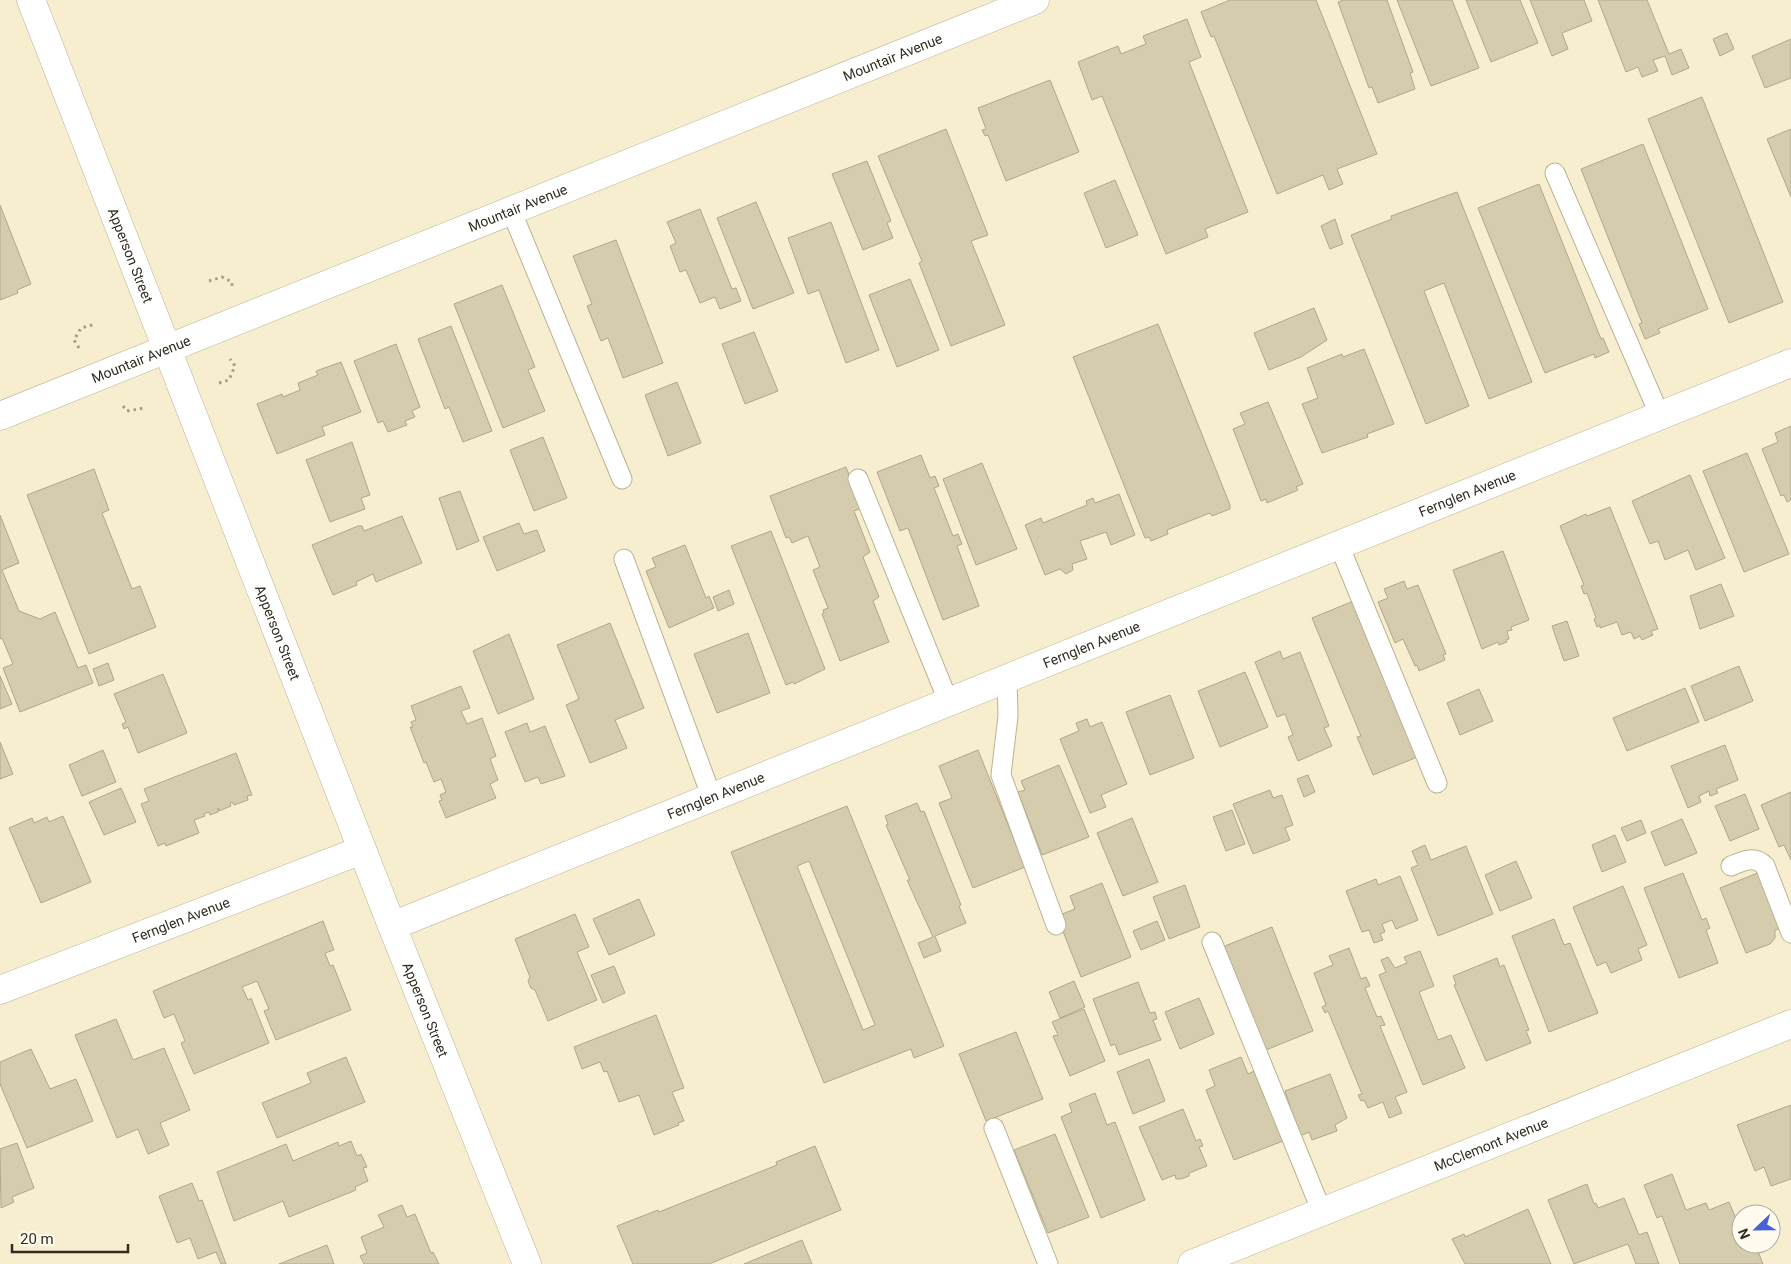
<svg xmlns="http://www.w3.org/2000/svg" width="1791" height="1264" viewBox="0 0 1791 1264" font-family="Roboto,sans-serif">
<rect width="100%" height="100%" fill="#f7eecf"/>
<!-- building -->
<path fill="#d5ccad" stroke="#b0a789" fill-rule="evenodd" d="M1230,0h86l61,154 -40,15 6,15 -14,6 -6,-15 -46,19 -63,-158 -3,1 -10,-25z
M1343,0h44l26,72 -3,1 5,16 -37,14 -6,-16 -3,1 -31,-86z
M1397,0h55l27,68 -48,18z
M1466,0h54l18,43 -47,19z
M1530,0h54l8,21 -30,12 6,16 -16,7z
M1598,0h49l22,54 12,-5 8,19 -17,7 -7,-19 -12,4 5,11 -16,6 -4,-10 -12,5z
M1187,19l14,38 -12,5 59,150 -43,17 3,8 -42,17 -64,-158 -10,4 -14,-38 40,-16 3,8 25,-10 -3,-8z
M1727,33l7,16 -14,7 -7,-17z
M1791,39v39l-26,10 -13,-32z
M1050,80l29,72 -73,29 -18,-46 -3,1 -3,-6 4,-1 -8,-21z
M1702,97l81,205 -54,21 -81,-204z
M946,129l42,106 -17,6 34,84 -54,21 -32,-83 3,-2 -44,-105z
M1791,129v68l-24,-58z
M1643,144l65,165 -50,20 2,4 -15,6 -6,-15 3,-1 -61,-154z
M867,161l24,60 -4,2 6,15 -30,12 -31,-76z
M1115,180l23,55 -32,13 -22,-55z
M1539,184l62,155 2,-1 6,14 -14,6 -1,-4 -49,19 -67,-165z
M1457,192l75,190 -43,17 -45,-116 -20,8 45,115 -43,18 -75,-189 41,-16 -1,-3z
M756,202l38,91 -41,16 -36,-91z
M0,205l31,79 -14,6 1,3 -18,7z
M700,209l32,80 4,-1 5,13 -21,8 -5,-12 -15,6 -14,-33 -6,2 -10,-26 6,-3 -9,-21z
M1335,219l8,25 -13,5 -9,-23z
M831,222l48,128 -33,13 -27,-73 -11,4 -20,-56z
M616,240l47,123 -40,15 -15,-40 -7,3 -14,-35 5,-2 -19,-48z
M910,279l29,71 -42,17 -28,-72z
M502,285l33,82 -7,3 17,41 -42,17 -49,-124z
M1314,308l13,32 -26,17 -32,13 -15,-37z
M1158,324l72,181v4l-18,7 -2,-3 -43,17 1,4 -17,7 -2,-4 -4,1 -72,-181z
M451,326l41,105 -29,11 -14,-35 -4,2 -27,-70z
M754,332l24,59 -33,13 -23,-60z
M396,344l24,63 -8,4 3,6 -10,4 2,4 -19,7 -5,-11 -5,2 -24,-62z
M1364,349l30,75 -27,10 1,3 -46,16 -20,-49 16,-6 -11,-30 35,-14 1,3z
M341,362l20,50 -39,15 3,8 -48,19 -20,-50 25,-10 1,3 17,-7 -2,-7 20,-8 -2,-4z
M677,382l24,61 -33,13 -23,-61z
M1268,402l35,82 -7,3 2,3 -31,13 -1,-4 -5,2 -28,-72 12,-5 -5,-11z
M1791,426v74l-4,2 -3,-7 -3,1 -19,-47 16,-7 -3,-9z
M543,437l24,61 -33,13 -24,-61z
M352,442l18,53 -9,3 4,11 -35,13 -24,-62z
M1747,453l42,101 -45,18 -41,-101z
M921,455l9,23 5,-2 4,10 -5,2 19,48 5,-2 4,10 -5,2 22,60 -36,14 -35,-92 -8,3 -23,-59z
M982,463l35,86 -41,16 -33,-86z
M846,467l16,41 -8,3 16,41 -7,5 16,40 -6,4 16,41 -49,19 -18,-47 2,-1 -1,-3 5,-2 -15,-38 7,-3 -12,-31 -16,7 -3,-6 -3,1 -16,-42z
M94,469l15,41 -7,3 30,76 8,-3 16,41 -67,27 -62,-159z
M1690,475l35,83 -29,12 -8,-20 -23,10 -7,-19 -8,3 -18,-43z
M460,491l19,50 -22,9 -18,-52z
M1119,494l16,41 -24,10 -5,-13 -26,9 7,18 -15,5 1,6 -7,4 -6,-5 -15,6 -20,-50 16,-7 2,5 44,-18 -1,-4 7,-3 2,5z
M1610,507l48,122 -7,2 2,4 -11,5 -2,-4 -6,3 -3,-7 -9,3 -5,-13 -17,6v-3l-3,2 -3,-8 2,-1 -9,-25 -3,1 -3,-8 3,-1 -24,-59 26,-12 1,2z
M0,515l19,48 -17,7 17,41 21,8 15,-7 23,56 8,-3 7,18 -73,29 -17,-44 10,-4 -11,-26 -2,1z
M402,516l20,47 -46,19 -3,-8 -17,8 1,3 -24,10 -21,-50 46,-19h4l2,5z
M519,523l5,11 13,-4 8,21 -48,20 -14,-34z
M771,531l54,138 -31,15 -1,-2 -7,3 -55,-139z
M685,545l21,53 3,-2 5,12 -45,20 -23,-57 10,-4 -4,-9z
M1503,551l26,69 -18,7 1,3 -5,1 2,8 -3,1 1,2 -8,3 -1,-3 -16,7 -29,-79z
M1404,581l3,8 11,-4 28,69 -3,1 2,5 -26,11 -2,-6 -2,1 -12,-27 -8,4 -17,-41 10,-4 -4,-9z
M1721,584l13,32 -34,13 -10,-33z
M729,590l5,14 -16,7 -5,-14z
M1356,600l64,156 -47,19 -16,-38 4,-1 -49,-118z
M1567,621l12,35 -15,5 -12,-35z
M610,623l34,85 -29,12 12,28 -37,15 -24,-58 13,-6 -22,-54z
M748,633l22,60 -53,20 -23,-59z
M509,634l25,65 -36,15 -25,-63z
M1280,651l3,8 17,-7 29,74 -5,2 8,18 -34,15 -10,-24 5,-2 -8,-21 -8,3 -22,-55z
M108,663l6,17 -15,6 -6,-17z
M1739,666l14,35 -48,20 -14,-35z
M1245,672l23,55 -48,20 -22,-56z
M163,674l24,59 -49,20 -10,-26 -4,2 -2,-5 4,-2 -12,-28z
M0,676l12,28 -12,5z
M461,686l9,22 -9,3 6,13 15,-6 14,38 -6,3 8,21 -8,4 6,14 -50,20 -7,-17 3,-1 -2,-5 6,-3 -5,-13 -7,3 -8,-20 -2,1 -14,-36h3l-2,-5 5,-2 -5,-14z
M1685,688l14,34 -72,29 -14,-33z
M1479,689l14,32 -33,14 -13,-32z
M1170,695l24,63 -44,17 -24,-63z
M1087,719l3,8 12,-5 25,62 -26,11 5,12 -16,6 -30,-74 19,-8 -3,-8z
M527,723l3,9 15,-6 20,50 -24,8 -3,-7 -13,5 -20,-50z
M0,742l13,32 -13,5z
M1725,745l13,35 -22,9 2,4 -8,3 -1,-5 -10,5 2,6 -13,6 -17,-42z
M103,750l13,32 -34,14 -13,-31z
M978,750l47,117 -52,21 -34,-85 13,-5 -13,-32z
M236,753l16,42 -5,1 1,4 -14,5 -2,-3 -2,1 1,3 -12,5 -1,-3v4l-8,3 -1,-3 -5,2 1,2 -11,4 5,13 -33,13 -1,-3 -7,3 -17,-42 8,-3 -5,-12z
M1059,765l30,72 -47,18 -24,-63 7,-2 -4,-9z
M1308,775l7,17 -11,5 -7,-18z
M121,788l15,34 -32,13 -15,-33z
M1270,790l3,8 9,-3 11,30 -8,3 5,12 -37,14 -20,-50z
M1791,792v68l-7,-15 -5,2 -18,-42z
M1745,794l14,35 -29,12 -15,-35z
M917,803l4,9 3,-1 37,94 -2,1 7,17 -31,13 6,15 -17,7 -6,-15 15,-6 -26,-57h3l-24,-55 2,-1 -3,-8z
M847,806l97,240 -30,12 -3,-9 -87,34 -93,-231zM809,861l66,164 -12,5 -66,-164z
M1232,810l13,34 -19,7 -13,-34z
M63,816l28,66 -50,21 -32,-75 23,-10 2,5 13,-6 2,5z
M1132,818l26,64 -35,14 -26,-63z
M1682,819l15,34 -32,13 -14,-34z
M1641,820l5,13 -19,8 -6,-13z
M1615,835l11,27 -24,10 -10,-27z
M1425,845l6,15 35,-14 27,68 -55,22 -27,-68 7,-3 -6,-14z
M1516,861l16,37 -32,13 -15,-36z
M1760,872l22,56 -7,2v8l-5,6 -24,9 -26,-65z
M1683,873l19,47 4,-2 4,10 -4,2 12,33 -39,15 -35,-90z
M1400,876l18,44 -22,9 -4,-9 -10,4 3,8 -5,2 3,6 -9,3 -5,-13 -7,2 -16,-41 30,-12 2,6z
M1102,883l29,74 -50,20 -24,-61 18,-7 -5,-13z
M1185,885l15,42 -31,12 -16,-42z
M1623,886l24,59 -9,4 4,11 -31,13 -5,-11 -9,4 -24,-59z
M639,899l16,36 -46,20 -16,-36z
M575,914l14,33 -12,5 20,48 -49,21 -13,-31 -4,-2 -3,-7 2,-4 -15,-38z
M1554,919l10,26 6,-2 28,70 -49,19 -37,-96z
M323,921l11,29 -9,3 5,13 3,-1 18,45 -75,30 -12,-29 5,-2 -12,-28 -15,6 6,13 3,-2 18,45 -75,31 -13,-31 4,-2 -11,-27 -10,4 -11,-27z
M1157,921l8,19 -24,10 -8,-19z
M1272,927l41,104 -52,21 -41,-104z
M1349,948l12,31 5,-2 4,9 -5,2 12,29 4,-1 4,9 -5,1 27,66 -12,5 7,16 -13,5 -6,-16 -15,6 -4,-8 -3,1 -3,-6 4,-1 -34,-83 -3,2 -3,-6 4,-2 -12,-32 19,-8 -4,-9z
M1420,951l14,35 -15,6 19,48 13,-5 14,33 -42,17 -44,-110 7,-3 -5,-12 7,-3 7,11 12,-5 -3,-6z
M1497,958l3,9 4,-2 25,65 -3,1 5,12 -45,18 -32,-76 2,-1 -3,-8z
M614,966l11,27 -22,10 -12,-28z
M1074,981l11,26 -25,11 -11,-26z
M1138,982l12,31 5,-1 2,7 -4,1 8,20 -42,15 -4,-11 -4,2 -18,-47z
M1199,998l15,36 -34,15 -15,-37z
M1084,1009l21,52 -35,15 -17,-40 5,-1 -6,-13z
M656,1015l28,73 -12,4 12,29 -6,2 1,2 -25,10 -15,-40 -20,7 -12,-31 -3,1 -4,-10 -18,7 -8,-22z
M116,1019l17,41 31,-12 26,62 -30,13 9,22 -21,9 -10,-25 -21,9 -42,-103z
M1016,1032l27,67 -57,22 -27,-67z
M31,1049l19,40 26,-10 17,42 -66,27 -27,-64v-22z
M346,1057l19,45 -88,36 -15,-35 49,-20 -4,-10z
M1241,1057l7,17 6,-3 11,28 6,-3v15l12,30 -49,19 -28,-70 9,-4 -6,-16z
M1149,1059l16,42 -32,13 -16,-42z
M1330,1074l17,44 -12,7 2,6 -25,9 -3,-8 -9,4 -15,-45z
M1095,1093l12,32 8,-3 30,78 -44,18 -40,-101 11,-5 -3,-8z
M1791,1105v74l-20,7 -7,-19 -9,4 -18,-46z
M1183,1109l13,32 4,-2 3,7 -4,1 8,19 -18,7v3l-8,3h-5l-1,-4 -13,5 -23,-53z
M1055,1134l34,83 -41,16 -34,-83z
M351,1141l6,15 4,-2 6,13 -4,1 5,13 -13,6 1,3 -67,27 -6,-16 -49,20 -17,-49 69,-28 7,17 45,-19 1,4z
M17,1143l17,45 -22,9 2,5 -13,6 -1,-59z
M815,1146l26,64 -132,54h-76l-16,-38 41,-16 1,2 118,-47 -1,-3z
M1672,1174l14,36 20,-7 3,7 20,-8 8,19 4,-1v24h14l8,20h-83l-18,-48 -5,2 -13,-33z
M192,1183l7,18 3,-1 24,64h-5l-5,-12 -18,7 -8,-21 -13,5 -18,-47z
M1587,1184l7,20 2,-1 2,5 26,-10 15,37 8,-3 12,32h-23l-8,-20 -54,20 -26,-64z
M402,1205l5,12 8,-3 16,39 2,-1 6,12h-75l-4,-8 7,-3 -6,-16 23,-10 -6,-12z
M1528,1209l23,55h-86l-13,-25 12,-5 1,3z
M802,1240l10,24h-68z
M327,1245l7,19h-55z"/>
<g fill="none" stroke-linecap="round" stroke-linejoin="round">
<defs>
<path id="lane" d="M1555,173l105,243
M511,210l111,269
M858,479l91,224
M1339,545l98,238
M624,559l88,239
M1007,679l1,37 -7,59 55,150
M1731,866c12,-5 24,-11 34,0l26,67
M1212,942l110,270
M994,1128l54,136"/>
<g id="street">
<path id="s1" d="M0,416l1035,-416"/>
<path id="s2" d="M392,926l1399,-563"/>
<path id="s3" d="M0,990l362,-140"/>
<path id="s4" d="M1192,1264l599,-240"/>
</g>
<g id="secondary">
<path id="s5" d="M31,0l361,926 135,338"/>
</g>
</defs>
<!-- lane casing -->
<use href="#lane" stroke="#bbb294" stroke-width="21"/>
<!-- street casing -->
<use href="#street" stroke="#bbb294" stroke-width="29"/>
<!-- secondary casing -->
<use href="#secondary" stroke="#bbb294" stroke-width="29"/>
<!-- path -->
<path stroke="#a39d86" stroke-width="3" stroke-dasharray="2.5 4" stroke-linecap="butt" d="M209,281l13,-4 10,5v4
M79,348l-5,-8 7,-12 15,-4
M219,383l10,-3 6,-14 -5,-7
M123,406l4,5 17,-3"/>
<!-- lane -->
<use href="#lane" stroke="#fff" stroke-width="19"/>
<!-- street -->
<use href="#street" stroke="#fff" stroke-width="28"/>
<!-- secondary -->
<use href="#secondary" stroke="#fff" stroke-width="28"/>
</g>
<g text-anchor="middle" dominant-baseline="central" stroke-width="5" stroke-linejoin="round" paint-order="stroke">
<!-- street labels -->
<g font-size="14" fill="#302d21" stroke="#fffcef">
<text stroke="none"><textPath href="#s1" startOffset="962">Mountair Avenue</textPath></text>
<text stroke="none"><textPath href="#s1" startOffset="558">Mountair Avenue</textPath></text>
<text stroke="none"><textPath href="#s5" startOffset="274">Apperson Street</textPath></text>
<text stroke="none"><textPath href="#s1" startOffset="152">Mountair Avenue</textPath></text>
<text stroke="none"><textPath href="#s2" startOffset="1159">Fernglen Avenue</textPath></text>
<text stroke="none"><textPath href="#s5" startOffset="679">Apperson Street</textPath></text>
<text stroke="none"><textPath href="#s2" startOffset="754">Fernglen Avenue</textPath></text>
<text stroke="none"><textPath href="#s2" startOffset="349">Fernglen Avenue</textPath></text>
<text stroke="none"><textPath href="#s3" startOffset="194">Fernglen Avenue</textPath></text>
<text stroke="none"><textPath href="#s5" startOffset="1084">Apperson Street</textPath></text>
<text stroke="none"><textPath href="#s4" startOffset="322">McClemont Avenue</textPath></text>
</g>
</g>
<!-- north arrow -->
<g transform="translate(1756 1229) rotate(248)"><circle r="24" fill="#fffcef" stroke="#aca99d"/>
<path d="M0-4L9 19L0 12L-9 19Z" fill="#4a60d5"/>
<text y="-8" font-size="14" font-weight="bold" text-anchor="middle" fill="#302d21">N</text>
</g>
<!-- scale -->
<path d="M12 1244v8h116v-8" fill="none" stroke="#302d21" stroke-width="2.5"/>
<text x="20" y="1244" font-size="15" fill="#302d21" stroke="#fffcef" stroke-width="4" paint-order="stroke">20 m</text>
</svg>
